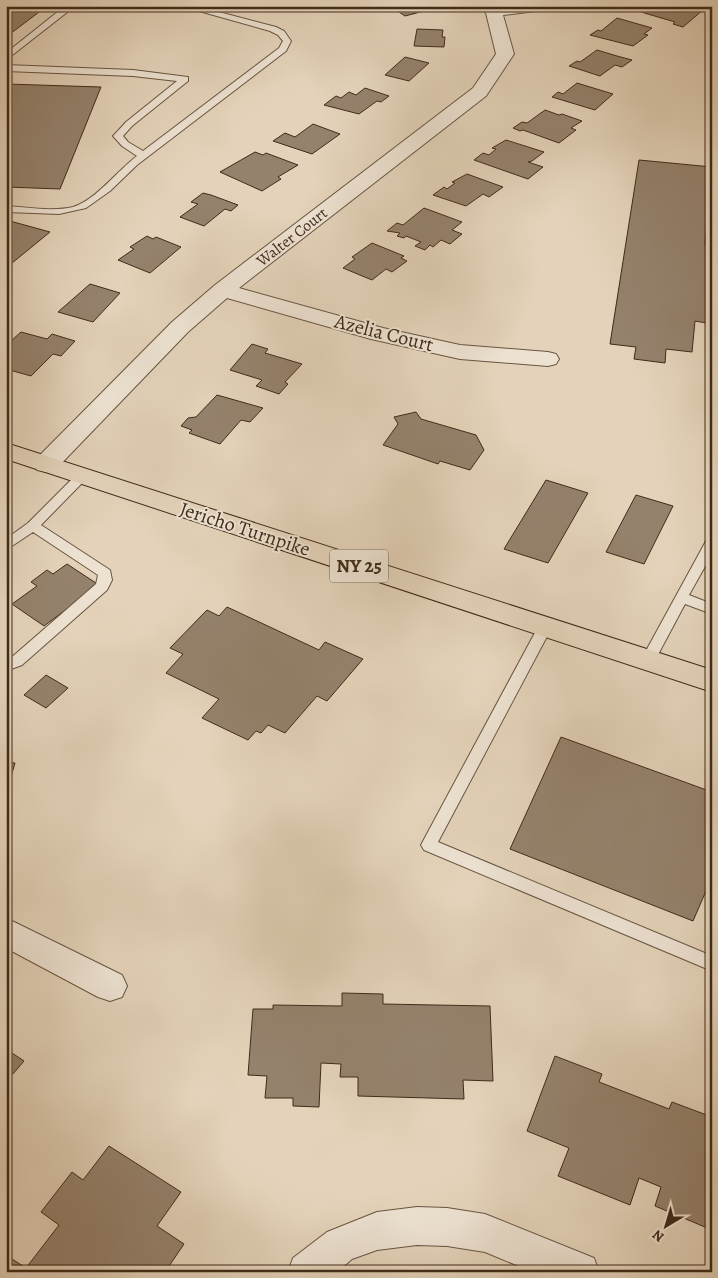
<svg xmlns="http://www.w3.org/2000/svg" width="718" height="1278" viewBox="0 0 718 1278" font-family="Alegreya,serif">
<rect width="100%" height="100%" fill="#e4d3ba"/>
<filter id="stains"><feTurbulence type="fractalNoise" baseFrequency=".004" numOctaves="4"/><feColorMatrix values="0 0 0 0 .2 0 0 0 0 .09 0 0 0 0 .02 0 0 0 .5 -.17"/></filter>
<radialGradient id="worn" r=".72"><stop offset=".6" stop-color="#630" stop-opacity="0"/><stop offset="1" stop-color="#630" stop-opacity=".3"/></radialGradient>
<!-- building -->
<path fill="#95826d" stroke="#3f2b19" d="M6,6h41l-41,31z
M390,6h38l4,3 -27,7z
M648,6h42l13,4 -20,17 -10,-3 2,-2 -34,-10z
M617,18l35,10 -8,6 4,1 -15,11 -43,-11 8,-5 3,1z
M417,29l26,1 -1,7h3l-1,10 -30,-1z
M597,50l20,6 15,4 -10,7 -7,-2 -15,11 -31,-10 8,-5 3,1z
M405,57l24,6 -20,18 -24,-6z
M577,83l36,11 -18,16 -43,-13 6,-5 5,2z
M6,84l95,3 -41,102 -54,-2z
M365,88l24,8 -8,6 -4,-1 -18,13 -35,-9 12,-9 5,2 8,-6 7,3z
M545,110l14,5 3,-1 20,7 -11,7 5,2 -17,13 -36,-13 -3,1 -7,-3 9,-6 5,1z
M313,124l27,10 -28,20 -39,-13 12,-8 10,4z
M506,140l38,12 -12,9 -4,1 15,5 -15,12 -54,-19 9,-7 6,2 7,-6 -4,-1z
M255,152l8,3 3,-2 32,12 -20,12 3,2 -19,12 -42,-19z
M639,160l73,7 -7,77 7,1v79l-17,-3 -3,31 -26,-3 -1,14 -31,-4 2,-12 -26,-3z
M467,174l36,13 -14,10 -6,-3 -17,12 -33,-11 11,-8 3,2 8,-6 -3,-1z
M203,193l8,2 27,10 -7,6 -6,-2 -21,17 -24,-9 18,-13 -7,-2z
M424,208l38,14 -10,8 10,4 -12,10 -9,-4 -8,7 -3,-2 -5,5 -10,-4 6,-4 -15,-6 -2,2 -7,-2 3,-3 -13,-2 10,-8 6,2z
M10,221l40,11 -44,36v-44z
M147,236l6,3 3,-2 25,10 -31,26 -32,-13 16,-11 -4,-2z
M372,243l32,13 -3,2 6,3 -15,11 -6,-3 -14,11 -29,-12 12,-9 -3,-2z
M90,284l30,9 -27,29 -35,-10z
M21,332l26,7 5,-5 23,7 -14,15 -8,-2 -22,22 -25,-7v-27l5,-1z
M252,344l16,5 -3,4 37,11 -17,18 3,2 -9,10 -23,-8 6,-6 -32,-10z
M217,395l46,13 -13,14 -9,-2 -21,24 -31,-11 3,-3 -11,-4 7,-8 8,-1z
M416,412l5,7 55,16 8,15 -14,20 -30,-9 -2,3 -55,-19 15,-21 -4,-7z
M546,480l42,13 -40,70 -44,-14z
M636,495l37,11 -29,58 -38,-12z
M67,564l32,21 -55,41 -32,-22 25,-18 -6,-4 16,-12 6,4z
M227,607l92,43 6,-8 38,17 -36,42 -10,-5 -32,37 -17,-8 -7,8 -5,-2 -8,9 -46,-22 17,-19 -53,-26 17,-19 -13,-6 37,-38 12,6z
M46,675l22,13 -22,20 -22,-13z
M561,737l151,55v85l-19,44 -183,-72z
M6,762l9,1 -9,31z
M342,993l41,1v10l107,2 3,75 -30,-1 1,19 -106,-3v-19h-18l1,-13 -20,-1 -2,44 -26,-1v-8h-28l2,-22 -19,-1 5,-66h20v-4l69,1z
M6,1049l18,12 -18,21z
M555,1056l47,18 -3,8 70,27 3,-7 40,15v113l-57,-24 6,-19 -22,-9 -9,27 -72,-29 11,-28 -42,-17z
M109,1146l72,46 -24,34 27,18 -19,28h-159v-12l3,-3 17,11 33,-43 -18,-13 31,-40 11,8z"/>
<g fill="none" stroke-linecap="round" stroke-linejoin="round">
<defs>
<path id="lane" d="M65,6h10l-69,54v-7z
M181,6h15l80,21 8,4 7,10 -5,10 -149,114 -27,26 -24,17 -27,6 -53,-2v-6c21,1 46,6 67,1 23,-7 45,-37 64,-51l-15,-10 -9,-10 2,-2 11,-12 51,-41 -44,-5 -127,-5v-6l127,5 55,7v4l-56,45 -9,10 5,6 15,9 136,-103 4,-7 -5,-6 -8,-4z
M83,471l4,1 2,3 -2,3 -46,47 69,45 2,10 -5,10 -85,75 -16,6v-11l6,-3 84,-73 2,-9 -65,-43 -27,18v-11l22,-16 51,-51z
M712,537v17l-23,41 23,9v10l-27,-10 -32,60 -5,1 -5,-1 -2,-4 65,-119z
M545,622l5,1 2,4 -114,215 274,114v15l-288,-121 -3,-5 117,-218 2,-4z"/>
<path id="street" d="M479,6h67l-2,4 -41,5 11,39 -28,42 -247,192 144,40 77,17 88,7 8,2 3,5 -3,5 -8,2 -88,-7 -89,-20 -144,-41 -39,34 -133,138 -9,2 -9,-2 -3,-6 3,-6 135,-136 43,-37 258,-197 23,-34 -10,-41z
M6,918l116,57 5,11 -5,11 -12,4 -12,-4 -92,-49z
M417,1207l30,1 38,6 109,44 5,14h-66l-48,-20 -38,-6 -30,-1 -40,5 -25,9 -15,13h-49l5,-14 34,-26 50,-20z"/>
<path id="primary" d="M6,443l706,227v22l-706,-233z"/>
</defs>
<!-- lane casing -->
<use href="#lane" stroke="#685541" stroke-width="2"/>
<!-- street casing -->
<use href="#street" stroke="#685541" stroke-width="2"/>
<!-- primary casing -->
<use href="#primary" stroke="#3f2b19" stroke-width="2"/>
<!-- lane -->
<use href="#lane" fill="#ede2d2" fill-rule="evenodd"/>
<!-- street -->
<use href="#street" fill="#ede2d2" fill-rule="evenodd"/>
<!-- primary -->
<use href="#primary" fill="#e4d3ba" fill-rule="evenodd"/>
</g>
<g text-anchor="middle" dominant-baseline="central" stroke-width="4" stroke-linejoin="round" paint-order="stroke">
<!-- far-street labels -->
<g font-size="16" fill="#3f2b19" stroke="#ede2d2">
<text transform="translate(292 237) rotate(-38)">Walter Court</text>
</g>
<!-- shield labels -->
<rect fill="#ede2d2" stroke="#736250" stroke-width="1" x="330" y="549.5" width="58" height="33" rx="4"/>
<g font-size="19" font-weight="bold" fill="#3f2b19">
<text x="359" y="566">NY 25</text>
</g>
<!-- street labels -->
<g font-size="20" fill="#3f2b19" stroke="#ede2d2">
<text transform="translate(384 333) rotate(14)">Azelia Court</text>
<text transform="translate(245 529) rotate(18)">Jericho Turnpike</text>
</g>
</g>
<!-- margin -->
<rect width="718" height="1278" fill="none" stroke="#e4d3ba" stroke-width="25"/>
<rect x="8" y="8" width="703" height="1263" fill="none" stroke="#3f2b19" stroke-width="2.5"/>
<rect x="12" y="12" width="693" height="1253" fill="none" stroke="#3f2b19"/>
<!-- north arrow -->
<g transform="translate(666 1226) rotate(218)" stroke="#ede2d2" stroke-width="4" paint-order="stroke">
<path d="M0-4L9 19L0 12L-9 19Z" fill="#3f2b19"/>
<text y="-8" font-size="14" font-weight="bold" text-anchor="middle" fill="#3f2b19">N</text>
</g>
<rect width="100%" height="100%" filter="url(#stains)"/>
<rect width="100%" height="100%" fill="url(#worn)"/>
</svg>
